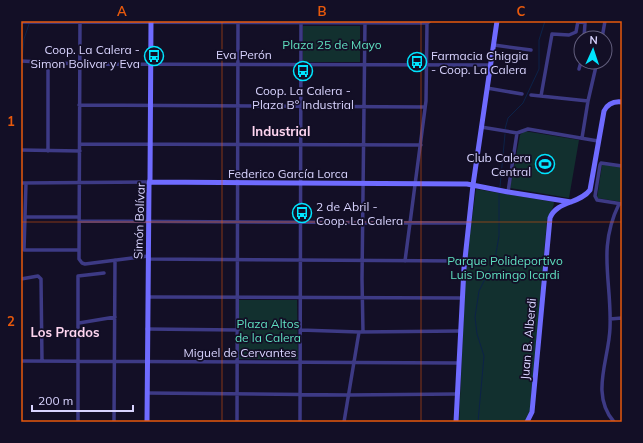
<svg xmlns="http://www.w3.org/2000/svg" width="643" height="443" viewBox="0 0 643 443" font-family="Mulish,sans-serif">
<rect width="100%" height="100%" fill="#130f26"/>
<!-- green -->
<path fill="#12302f" d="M303,26h57v36h-57z
M524,131l55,9 -10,58 -59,-10 10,-53z
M603,164l19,3v35l-25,-4 5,-33z
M476,189l78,13c0,7 -5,11 -7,18l-17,191 -4,11h-67l7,-160z
M239,300h58l1,59h-59z"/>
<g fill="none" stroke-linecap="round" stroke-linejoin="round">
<!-- stream -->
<path stroke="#0c2248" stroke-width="1" d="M22,60l2,-21 5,-15
M505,129l3,-11 15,-15 16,-34v-29l6,-19
M500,187l5,-53
M478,422l6,-66 -7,-22 -2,-17 4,-26 16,-32 4,-23v-43"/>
<!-- street -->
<path stroke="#3d3a85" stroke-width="3.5" d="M80,21l-1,238 3,4 3,1 63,-8
M578,21l7,2 -1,15
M21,22l401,1h5l3,-2
M602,38l3,-17
M494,45l37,5
M21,61l58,3 411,1
M579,69l2,-7
M487,88l35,6
M531,95l57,6
M541,96l11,-62 17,1 7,-3 2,-11
M79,105l346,2
M481,127l36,6 11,-4 70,12
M582,138l6,-37 9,-39
M80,144l341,1
M21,150l59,1
M48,151v-88
M622,166l-21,-3 -1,2 -5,31 2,4 25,4
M21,183l129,-1
M26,183l-2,67h55
M508,192l9,-59
M25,217h54
M79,221l390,2
M148,259l316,2
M405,261l21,-160 1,-78
M21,279l17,-3 3,3 1,82
M148,297l314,1
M610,319l12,-1
M79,323l36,-6
M147,329l91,1
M300,330l59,2 101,-1
M363,332l-1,-53 3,-258
M21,361c146,1 292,2 438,2
M147,393l201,2 109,-1
M78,422v-146l26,-3
M114,422l1,-162
M237,422l1,-400
M300,422l1,-401
M344,422l15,-90
M614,422c-24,-28 -5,-62 -4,-94 2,-47 -13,-79 9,-124"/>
<!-- secondary -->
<path stroke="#6f6bff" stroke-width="5" d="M150,182l317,2 41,8 63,10
M147,422l2,-237 1,-6 1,-158
M456,422l8,-154 9,-83 24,-164
M527,422l5,-10 18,-194c6,-17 30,-14 40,-28l14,-79c4,-8 10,-10 18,-9"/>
</g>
<!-- grid -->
<path fill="none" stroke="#e8590c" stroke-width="1" stroke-opacity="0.55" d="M222,21v401M421,21v401M21,222h601"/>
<!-- icons -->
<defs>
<symbol id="bus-ring" viewBox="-11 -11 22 22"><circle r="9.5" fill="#130f26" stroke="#00e5ff" stroke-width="1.5"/><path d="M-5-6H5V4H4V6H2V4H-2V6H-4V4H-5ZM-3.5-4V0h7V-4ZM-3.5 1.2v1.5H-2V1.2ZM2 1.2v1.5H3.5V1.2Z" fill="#00e5ff"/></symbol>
<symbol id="stadium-ring" viewBox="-11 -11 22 22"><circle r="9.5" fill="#130f26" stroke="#00e5ff" stroke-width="1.5"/><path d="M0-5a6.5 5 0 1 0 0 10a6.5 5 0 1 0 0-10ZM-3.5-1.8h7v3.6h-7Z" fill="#00e5ff"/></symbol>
</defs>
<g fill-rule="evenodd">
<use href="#bus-ring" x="143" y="45" width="22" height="22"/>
<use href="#bus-ring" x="406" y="51" width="22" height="22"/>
<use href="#bus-ring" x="292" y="60" width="22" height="22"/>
<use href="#stadium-ring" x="534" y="153" width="22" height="22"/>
<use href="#bus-ring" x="291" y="202" width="22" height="22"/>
</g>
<g text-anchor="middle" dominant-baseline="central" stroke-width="3.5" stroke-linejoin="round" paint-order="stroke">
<!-- park labels -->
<g font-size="12" fill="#5fe0c0" stroke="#130f26">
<text x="332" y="44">Plaza 25 de Mayo</text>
<text x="505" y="260">Parque Polideportivo<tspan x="505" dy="14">Luis Domingo Icardi</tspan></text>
<text x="268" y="323">Plaza Altos<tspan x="268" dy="14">de la Calera</tspan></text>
</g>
<!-- poi labels -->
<g font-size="12" fill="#d9d4ff" stroke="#130f26" text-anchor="end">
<text x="140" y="49">Coop. La Calera -<tspan x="140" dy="14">Simon Bolivar y Eva</tspan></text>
<text x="431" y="55" text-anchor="start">Farmacia Chiggia<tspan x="431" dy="14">- Coop. La Calera</tspan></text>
<text x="303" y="90" text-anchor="middle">Coop. La Calera -<tspan x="303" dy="14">Plaza B° Industrial</tspan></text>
<text x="531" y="157">Club Calera<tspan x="531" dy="14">Central</tspan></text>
<text x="316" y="206" text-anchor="start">2 de Abril -<tspan x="316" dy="14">Coop. La Calera</tspan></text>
</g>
<!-- street labels -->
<g font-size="12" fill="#d9d4ff" stroke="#130f26">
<text x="244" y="54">Eva Perón</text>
<text x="288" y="173">Federico García Lorca</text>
<text transform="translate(139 221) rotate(-88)">Simón Bolívar</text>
<text transform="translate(528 339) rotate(-85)">Juan B. Alberdi</text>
<text x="240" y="352">Miguel de Cervantes</text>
</g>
<!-- neighbourhood labels -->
<g font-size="13" font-weight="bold" fill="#ffd6f0" stroke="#130f26">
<text x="281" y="131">Industrial</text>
<text x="65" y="332">Los Prados</text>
</g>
</g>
<!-- border -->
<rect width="643" height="443" fill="none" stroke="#130f26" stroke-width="44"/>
<!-- north arrow -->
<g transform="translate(593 50) rotate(3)"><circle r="19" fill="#130f26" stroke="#625e7d"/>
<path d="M0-3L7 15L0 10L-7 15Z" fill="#00e5ff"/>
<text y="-6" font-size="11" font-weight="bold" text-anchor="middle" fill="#d9d4ff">N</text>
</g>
<!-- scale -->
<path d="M32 405v6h101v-6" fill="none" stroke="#d9d4ff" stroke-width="2"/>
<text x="38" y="405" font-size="12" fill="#d9d4ff" stroke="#130f26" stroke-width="3" paint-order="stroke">200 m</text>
<rect x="22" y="22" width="599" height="399" fill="none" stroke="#e8590c" stroke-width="1.5"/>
<g font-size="13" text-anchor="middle" font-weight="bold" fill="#e8590c">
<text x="122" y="16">A</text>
<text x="322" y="16">B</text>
<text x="521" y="16">C</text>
<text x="11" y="126">1</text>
<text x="11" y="326">2</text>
</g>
</svg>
